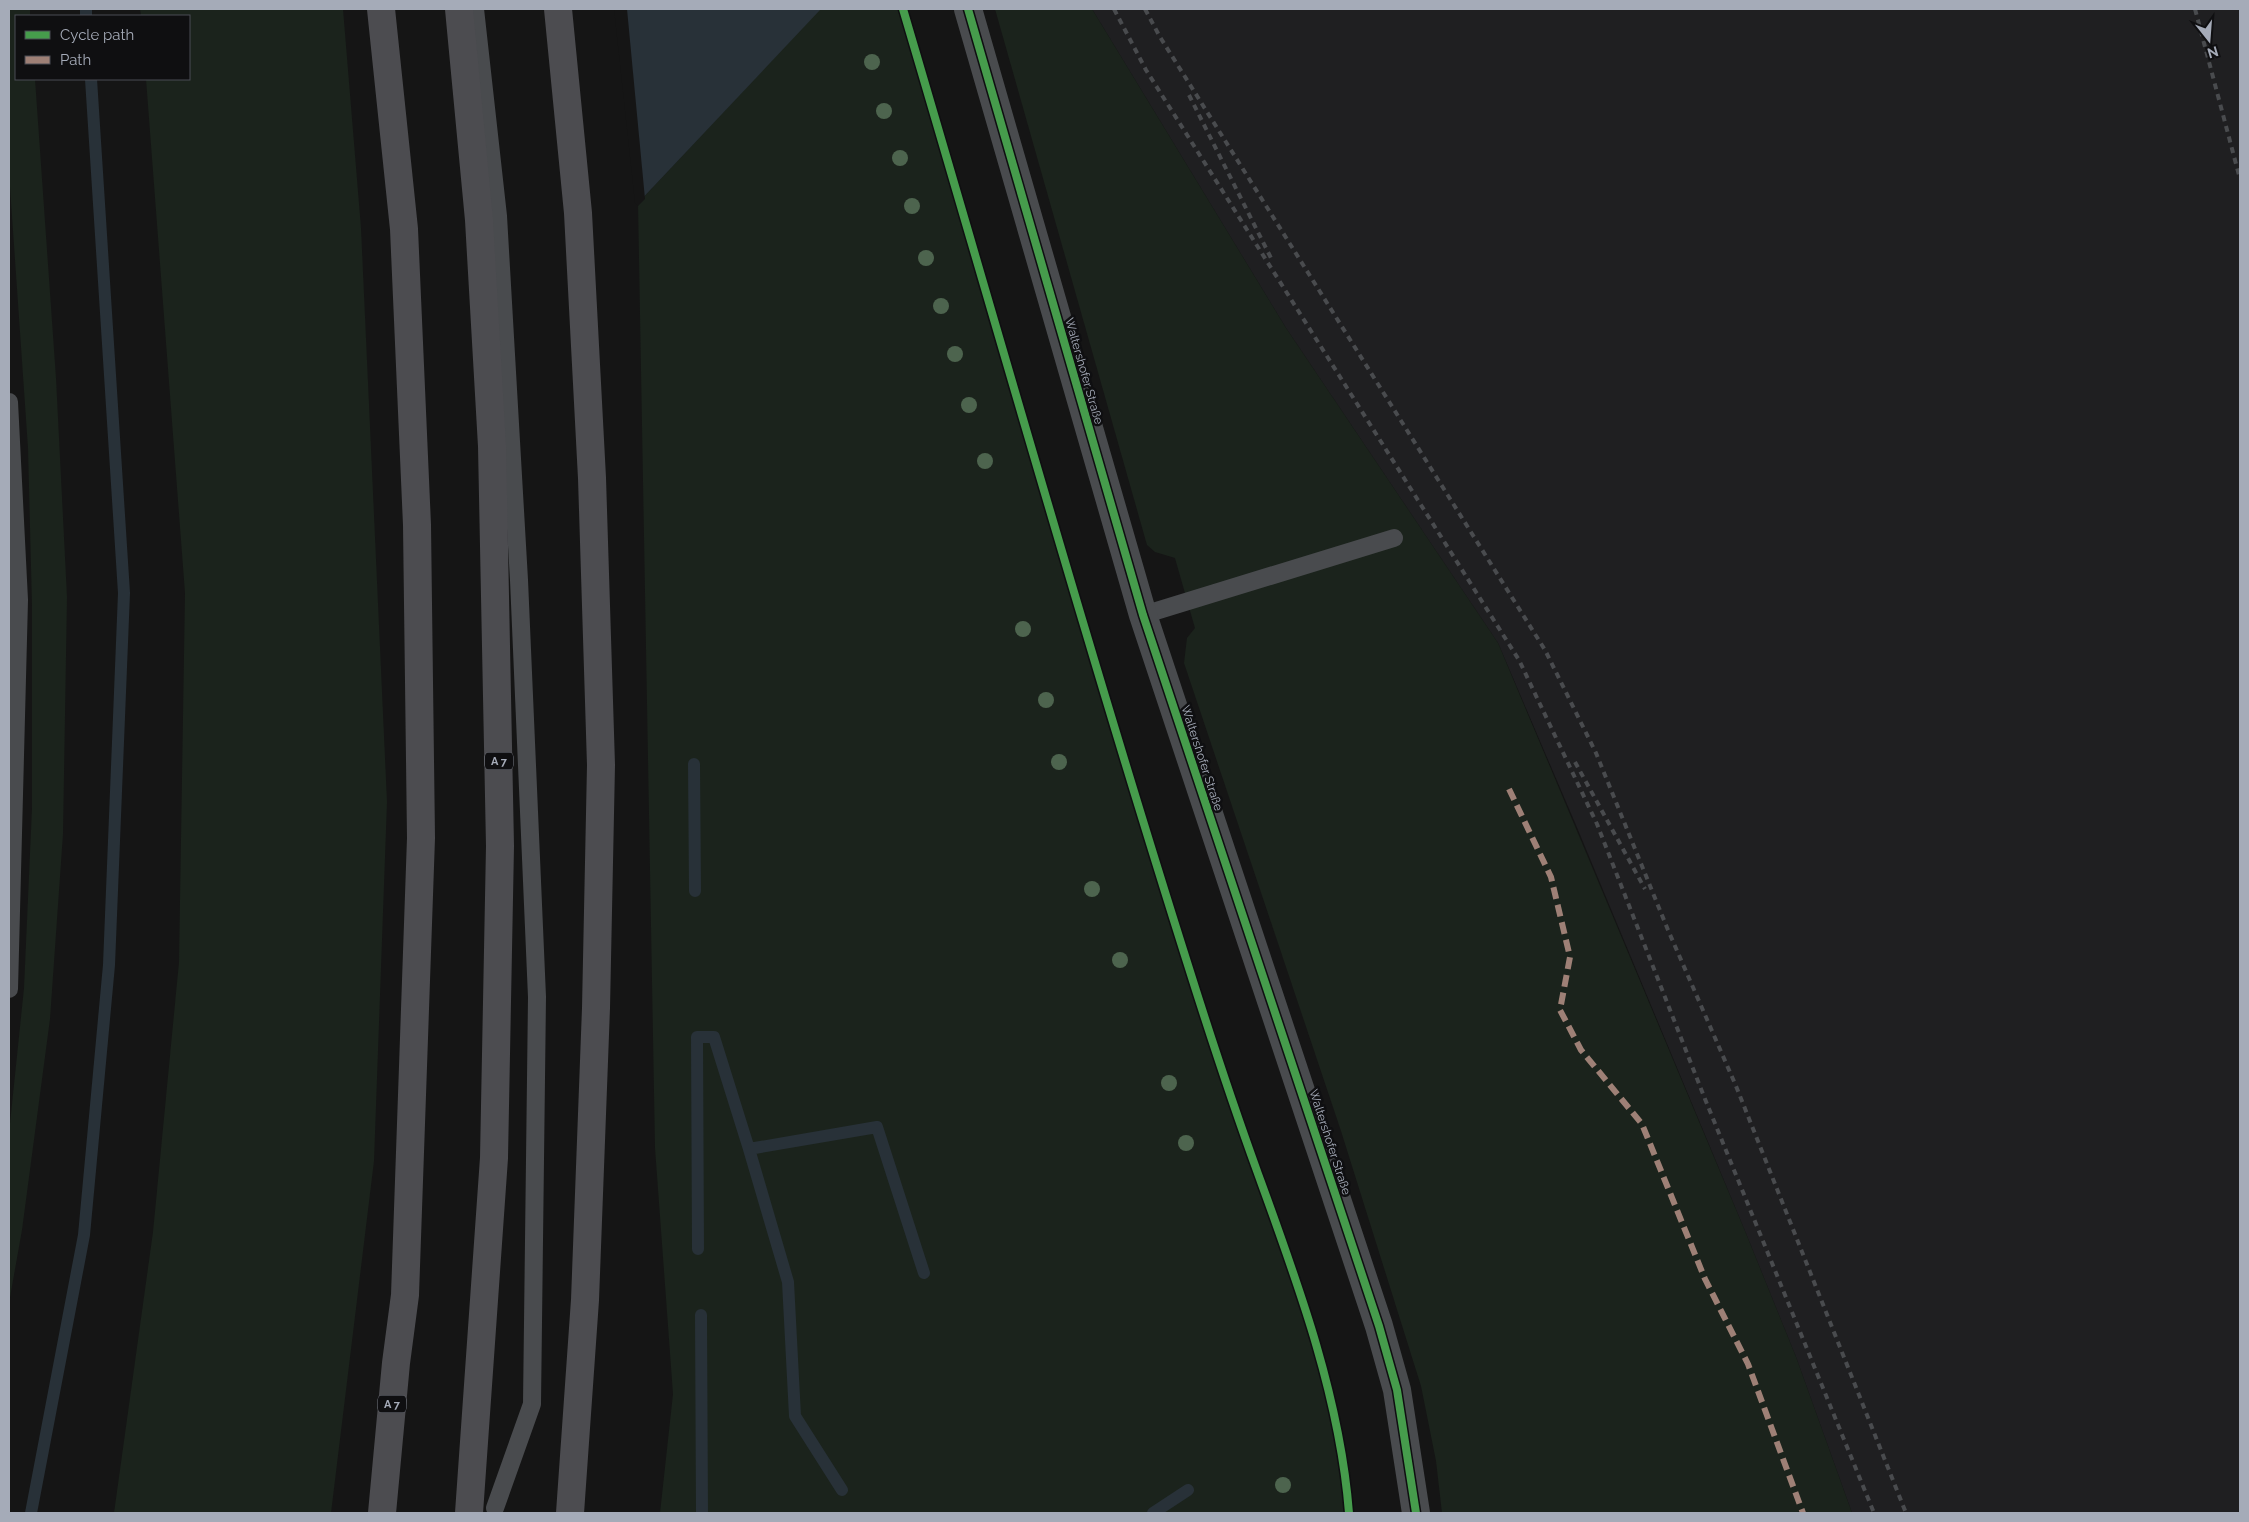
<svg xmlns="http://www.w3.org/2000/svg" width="2249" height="1522" viewBox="0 0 2249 1522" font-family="Raleway,sans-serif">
<rect width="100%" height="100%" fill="#151515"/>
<!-- built -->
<path fill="#1f1f21" d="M1092,9h1148v1504h-388l-56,-156 -51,-126 -169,-406 -78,-182 -212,-315z"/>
<!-- green -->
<path fill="#1b231c" d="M9,9h21v7h-14v63h19l21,299 11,219 -4,237 -13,185 -28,211 -13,73v-170l15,-145 8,-180v-202l-4,-158 -19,-275z
M140,9h203l18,219 26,574 -13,359 -43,352h-217l39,-281 26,-270 6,-369 -39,-514h43v-63h-48z
M820,9h87c91,318 180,637 280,953 22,70 46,140 70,210 40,109 83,225 92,341h-689l13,-119 -18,-246 -17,-945z
M995,9h97l194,319 212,315 247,588 51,126 56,156h-410l-6,-52 -15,-75 -80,-255 -157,-468 3,-25 8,-10 -20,-70 -20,-6 -8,-7z"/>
<!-- water -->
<path fill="#283138" d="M617,9h203v1l-182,193z"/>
<!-- pier -->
<path fill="#151515" d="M614,9h13l18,190 -7,7 -3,-3z"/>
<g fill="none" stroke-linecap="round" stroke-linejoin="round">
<!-- stream -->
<path stroke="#283138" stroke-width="12" d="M86,9v7
M694,764l1,127
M749,1149l39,133 7,134 47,74
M698,1249l-1,-212h17l35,112 128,-22 47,146
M701,1315l1,198
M31,1513l53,-278 25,-270 15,-372 -33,-514
M1153,1513l35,-23"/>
<!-- lane -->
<path stroke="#494b4e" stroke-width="18" d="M475,9l23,207 21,364 18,417 -5,407 -37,104
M9,402l10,198 -10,389
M1143,615l251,-77"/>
<!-- street -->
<path stroke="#494b4e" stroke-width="28" d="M968,9l175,606 236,711 18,64 19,123"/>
<!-- highway -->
<path stroke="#4c4c50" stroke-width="28" d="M381,9l23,220 13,296 4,313 -16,457 -9,68 -14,150
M459,9l20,211 13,226 8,400 -6,312 -25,355
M558,9l20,204 14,265 9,287 -5,243 -11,292 -15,213"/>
<!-- rail -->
<path stroke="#494b4e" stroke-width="4" stroke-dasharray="6 5" stroke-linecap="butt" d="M1114,9l32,61 373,590 78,164 108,275 169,414
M1145,9l15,28 385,613 51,103 72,177 68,156 170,427
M2195,9l45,170
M1189,95l83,165
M1575,762l70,127"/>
<!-- quiet -->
<path stroke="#9e8076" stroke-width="6" stroke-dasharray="12 6" stroke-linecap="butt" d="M1509,789l42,88 19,80 -10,53 21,40 61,74 63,155 43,85 55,149"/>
<defs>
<path id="cycleway" d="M903,9c94,318 184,637 284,953 22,70 45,140 70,209 40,110 83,225 92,342
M968,9l175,606 236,711 18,64 19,123"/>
</defs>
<!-- cycleway casing -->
<use href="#cycleway" stroke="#0f0f11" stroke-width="11"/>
<!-- cycleway -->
<use href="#cycleway" stroke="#469c4c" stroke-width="8"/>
</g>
<!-- trees -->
<g fill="#4d644e">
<circle cx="872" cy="62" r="8"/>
<circle cx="884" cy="111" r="8"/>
<circle cx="900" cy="158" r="8"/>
<circle cx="912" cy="206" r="8"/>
<circle cx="926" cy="258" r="8"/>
<circle cx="941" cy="306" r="8"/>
<circle cx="955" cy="354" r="8"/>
<circle cx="969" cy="405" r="8"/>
<circle cx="985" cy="461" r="8"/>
<circle cx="1023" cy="629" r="8"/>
<circle cx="1046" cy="700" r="8"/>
<circle cx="1059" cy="762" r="8"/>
<circle cx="1092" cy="889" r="8"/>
<circle cx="1120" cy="960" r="8"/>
<circle cx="1169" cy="1083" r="8"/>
<circle cx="1186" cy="1143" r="8"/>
<circle cx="1283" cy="1485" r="8"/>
</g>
<g text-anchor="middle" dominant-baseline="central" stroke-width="5" stroke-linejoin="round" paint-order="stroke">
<!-- shield labels -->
<g fill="#0f0f11" stroke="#787c86" stroke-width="1">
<rect x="485" y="752.5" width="28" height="17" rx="4"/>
<rect x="378" y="1395.5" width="28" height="17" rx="4"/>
</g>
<g font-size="11" font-weight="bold" fill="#a5abb8">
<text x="499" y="761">A 7</text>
<text x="392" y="1404">A 7</text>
</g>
<!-- street labels -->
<g font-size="12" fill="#a5abb8" stroke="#0f0f11">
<text transform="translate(1084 371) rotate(74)">Waltershofer Straße</text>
<text transform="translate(1202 758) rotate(72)">Waltershofer Straße</text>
<text transform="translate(1330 1142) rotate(72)">Waltershofer Straße</text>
</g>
</g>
<!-- border -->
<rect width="2249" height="1522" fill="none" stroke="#a5abb8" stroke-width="20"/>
<!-- legend -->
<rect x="15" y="15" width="175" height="65" fill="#0f0f11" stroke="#4b4d54"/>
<rect x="25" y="31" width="25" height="8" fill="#469c4c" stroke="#4b4d54"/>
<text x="60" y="40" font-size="15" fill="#a5abb8">Cycle path</text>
<rect x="25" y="56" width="25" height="8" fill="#9e8076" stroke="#4b4d54"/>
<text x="60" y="65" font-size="15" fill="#a5abb8">Path</text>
<!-- north arrow -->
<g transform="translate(2209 40) rotate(163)" stroke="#0f0f11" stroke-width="4" paint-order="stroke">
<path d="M0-4L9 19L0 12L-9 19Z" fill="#a5abb8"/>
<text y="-8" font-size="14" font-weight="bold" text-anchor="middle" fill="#a5abb8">N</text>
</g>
</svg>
